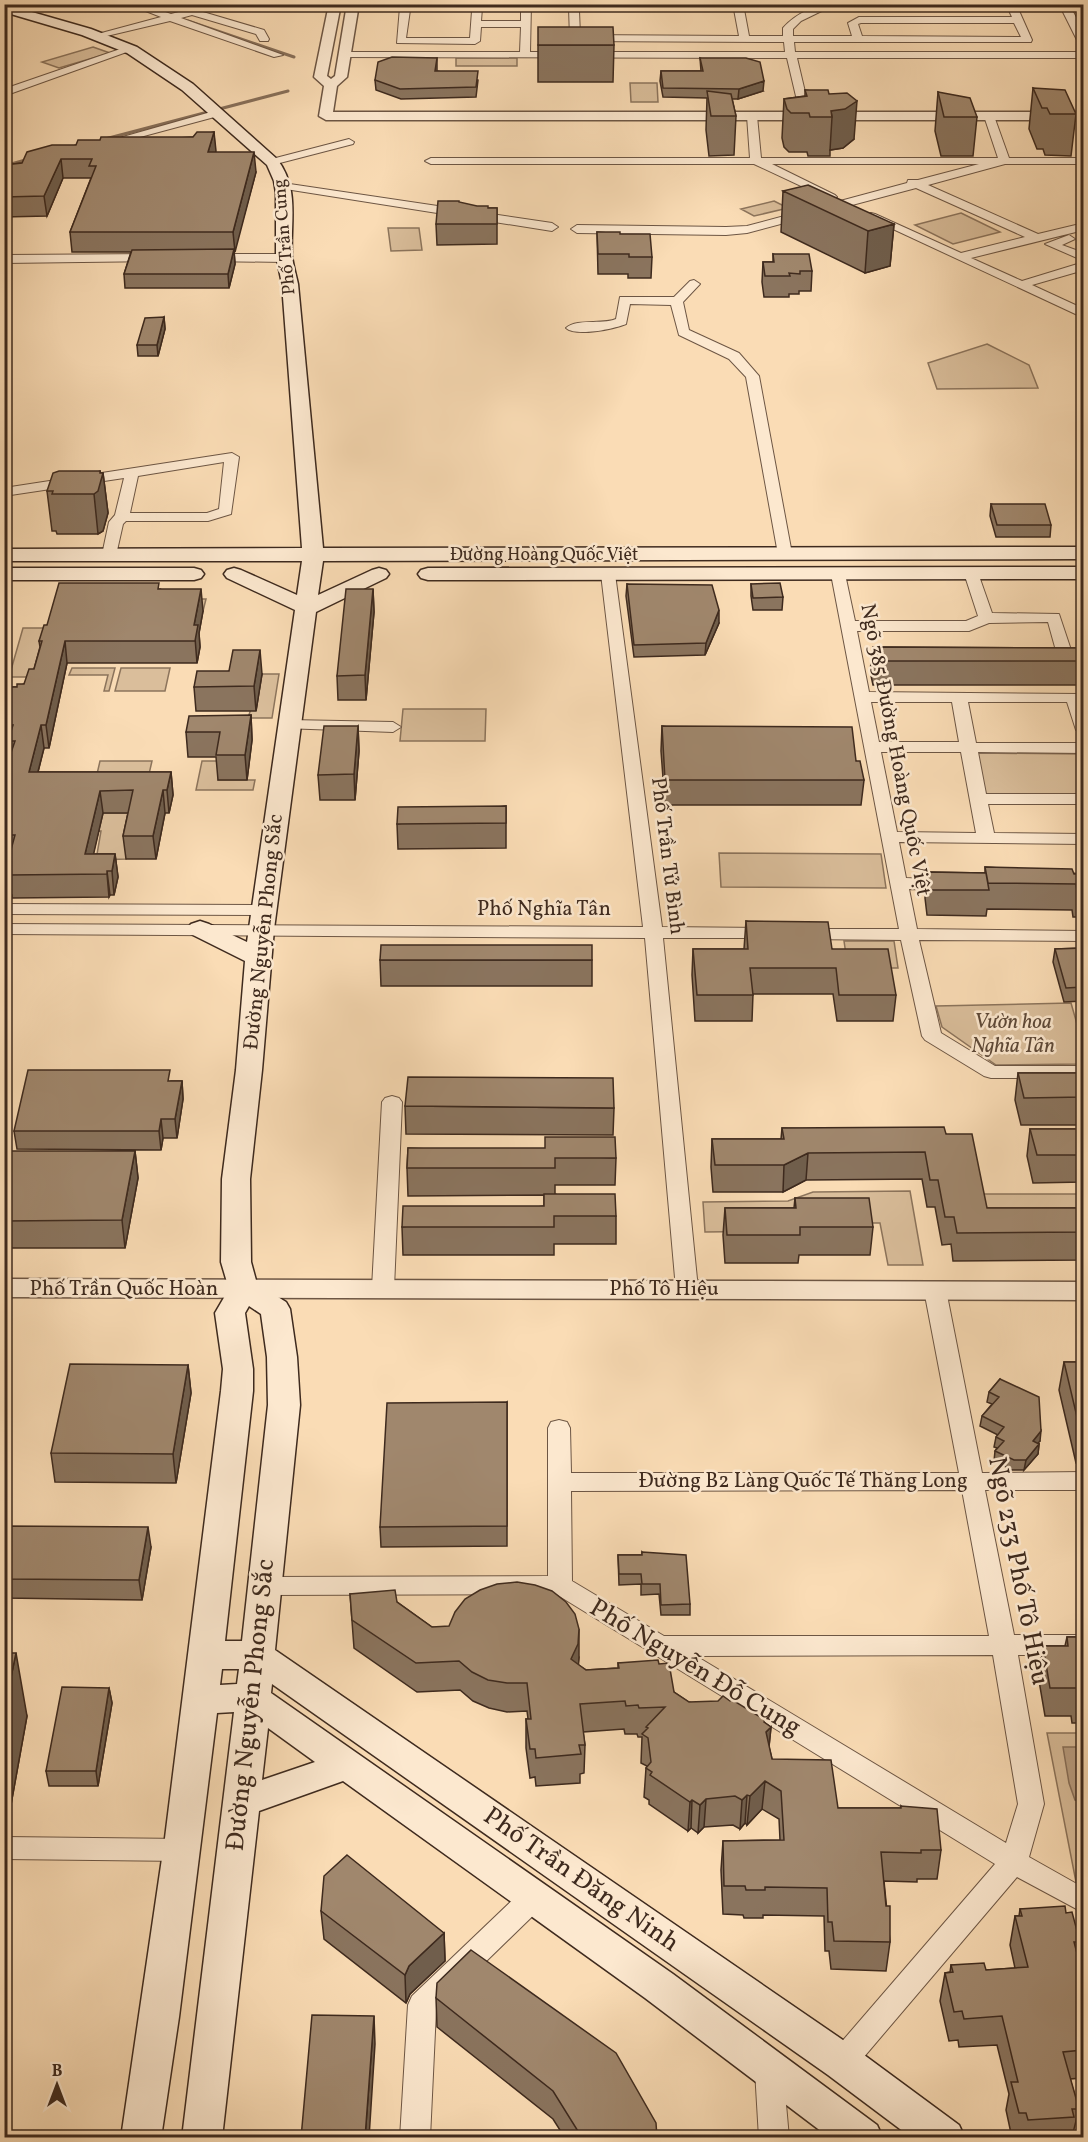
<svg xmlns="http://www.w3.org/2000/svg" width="1088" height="2142" viewBox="0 0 1088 2142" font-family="Vollkorn,serif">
<rect width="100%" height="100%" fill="#fadcb5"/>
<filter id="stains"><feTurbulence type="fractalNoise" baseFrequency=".00333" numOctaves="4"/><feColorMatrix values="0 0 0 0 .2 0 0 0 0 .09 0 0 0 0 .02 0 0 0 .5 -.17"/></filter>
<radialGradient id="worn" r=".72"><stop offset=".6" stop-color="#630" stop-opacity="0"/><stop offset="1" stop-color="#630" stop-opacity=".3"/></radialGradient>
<!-- green -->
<path fill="#dabe9b" stroke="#8c745c" stroke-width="1.5" d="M93,47l17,6 -51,15 -17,-6z
M456,58h61v8h-61z
M630,83h27l1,19h-27z
M774,201l14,7 -34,8 -13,-7z
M961,213l39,19 -47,12 -38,-19z
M388,228h31l3,22 -31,1z
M987,344l42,21 9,23 -101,1 -9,-26z
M163,599h43l-3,12h-26l-7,36h-123l-6,30h-32l14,-49h133z
M72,668h43l-6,23h-5l4,-16h-39z
M121,668h49l-5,23h-50z
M262,674h17l-7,44h-24z
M403,709h83l-1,32h-85z
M976,753l107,1v41h-97z
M100,761h52l-6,26h-52z
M202,761h19l-3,19h37l-2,10h-57z
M135,813l-9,46 -30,1 5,-29 -96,1 -1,-18z
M719,853l162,1 5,34 -165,-1z
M844,941h50l4,27h-50z
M1071,1003l12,42v19l-87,1 -54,-38 -6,-21z
M910,1191l13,74h-35l-8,-42h-94v8l-81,1 -2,-30 85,-1 25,-9z
M981,1194h102v38h-95z
M1047,1733h36v154l-7,-5z"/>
<!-- water -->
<path fill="#ba9f82" stroke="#88705a" stroke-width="1.5" d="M1063,1747h20v55l-8,-2 -6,-17z"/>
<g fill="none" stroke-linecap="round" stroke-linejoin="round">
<!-- stream -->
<path stroke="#88705a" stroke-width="3" d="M188,21l106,36
M105,139l183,-48
M4,166l25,-7"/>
<defs>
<path id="minor" d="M128,4h15l28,10 38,-10h17l-23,8 61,18 5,9 -1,2h-8l-4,-7 -64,-19 -11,3 102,37 -9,2 -104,-36 -76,18v-4l67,-18z
M403,4l74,1 5,3 -1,13h40v-17h10l-1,48h255l-1,-10 -209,-1 -5,-3 -1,-30 5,-3 73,-1 -4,3 -64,4 1,24 159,1 -6,-32h10l6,32h34v-8c13,-15 34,-24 53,-24l-35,17 -8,8v7h59l-4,-13 11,-6h153l-6,-13h10l16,36 -1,2h-237l1,10h289v6h-287l12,51 -5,3 -5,-3 -12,-51 -445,-1v-4l4,-1h174l1,-25h-40l-1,14 -5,3 -78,-1 3,-36zM410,10l62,1 -2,27h-64zM861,23h153l7,14 -159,-1 -4,-12z
M1059,4h10l15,29v14l-5,-3z
M126,47l9,2 -131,47v-7z
M218,110l4,1v4l-119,32 -5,-3z
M752,113l5,3 4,42h237l-14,-42 5,-3 5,3 15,42h75v6h-79l-77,21 110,49 46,-11v7l-113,28 51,23 62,-19v8l-52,15 52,24v9l-219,-102 6,-3 4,1 86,39 64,-16 -109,-49 -169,45 -21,2 -149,-2 -6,-4 6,-4 149,2 21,-1 160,-43 1,-3h10l61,-16h-207l63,31 2,2 -6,3 -77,-36h-323l-6,-3 6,-3h319l-3,-42z
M349,139l5,3 -1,2 -81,21 -6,-3 2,-2z
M283,183l269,40 6,4 -6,4 -273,-43 -2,-2z
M1069,235l6,4 -13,6 22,8v8l-39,-17z
M156,254l4,1v6l-156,2v-8z
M209,254h75l6,4 -6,4 -79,-1v-6z
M694,280l6,4 -17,18 6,28 50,23 20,23 33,178 -2,3h-10l-2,-3 -32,-177 -17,-18 -50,-24 -8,-30 -41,-1 -4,20c-12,5 -50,13 -60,4 11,-10 35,-3 50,-9l4,-22h54l16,-16z
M232,453l7,4 -8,57 -23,7h-82l-3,3 -7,31 -7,4 -7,-4 7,-33 6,-7 9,-37 -120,18v-8zM224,462l-5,47 -12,4h-77l8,-37z
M971,569l7,4 14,40 67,1 17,51 -2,3 -6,2 -8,-5 -12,-43 -59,1 -20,8h-112l12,61 210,2 5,10v31l-8,-5 -9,-28h-99l8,41h108v10l-106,-1 8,42h98v10h-96l6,29 90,1v10l-185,-2 7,36 47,2 6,1 3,4 -3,4 -6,1 -44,-1 8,40 167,2v10l-165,-1 22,93 54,33h89v12h-93l-7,-2 -59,-36 -3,-4 -21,-96 -97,-1 -6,-1 -3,-4 3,-4 6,-1h95l-68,-355 7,-4 7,4 10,47h111l12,-5 -14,-43zM871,702h81l7,40h-80zM881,752h80l15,81 -79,-1z
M608,570l7,4 47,353 110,1 6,1 3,4 -3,4 -6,1h-109l35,351 -3,5 -8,2 -8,-2 -3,-5 -31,-351 -641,-4v-10l639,3 -42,-353z
M289,720l104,2 8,5 -8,5 -110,-4 -2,-3 2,-3z
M4,904l260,1 6,1 3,4 -3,4 -6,1 -260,-1z
M392,1096l7,2 3,4 -8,186 -3,5 -8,2 -8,-2 -3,-5 10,-186 3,-4z
M935,1283l8,2 3,5 36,183 102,-1v18h-99l29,145h70v20h-66l26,149 -15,53 55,31v25l-67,-36 -165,194 -10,4 -10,-4 -4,-9 4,-9 163,-189 -439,-270 -291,1 -9,-2 -3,-7 3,-7 9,-2 283,-1v-148l3,-6 8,-2 8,2 3,6 1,45h388l-35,-183 3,-5zM962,1490l27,146h-325l-92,-55 -1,-90zM993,1655l25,149 -12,39 -310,-187z
M4,1837l180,2 9,3 4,8 -4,8 -9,3 -180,-2z
M534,1885l10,4 4,8 -4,8 -108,105 -6,128h-30l8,-133 4,-9 112,-107z
M769,2057l10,4 4,9 6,68h-30l-4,-68 4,-9z"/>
<path id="tertiary" d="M329,4h12l-14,72 4,3 4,-3 12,-72h12l-12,73 -10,9 -4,26h751v8h-758l-7,-4 5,-30 -10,-9z
M4,1279l1080,3v18l-1080,-3z"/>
<path id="secondary" d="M4,4l87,25 46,18 56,37 84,75c23,30 13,62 15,97 1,9 4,19 6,28l25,264 761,-1v12l-761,2 -5,34 54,-25 7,-2 7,2 3,4 -3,4 -70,34 -42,317 -12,141 -12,109 1,83 6,22 29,18 4,7 7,48 3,48 -25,245 581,399 103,76 6,13h-53l-84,-63 -556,-391 -1,9 402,281 204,151 6,13h-53l-185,-140 -302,-217 -84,30 -37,327h-40l52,-426 -17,1 -38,304 -18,121h-40l44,-300 56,-447 2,-22 -8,-56 14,-24 -8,-27 1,-83 14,-109 9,-109 -54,-27 -4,-5 4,-5 9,-3 9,3 38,18 48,-332 -68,-32 -3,-4 3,-4 7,-2 7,2 56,25 5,-34h-298v-12l298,-1 -20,-264 -6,-29v-62l-2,-12 -7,-16 -85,-75 -55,-37 -45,-18 -78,-23zM249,1306l12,8 6,43 1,48 -26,236h-17l28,-250v-22l-8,-56zM222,1669h17l-2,15 -17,1zM268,1728l47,34 -53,18z
M1084,567v12l-656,1 -7,-2 -3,-4 3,-4 7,-2z
M4,568h190l7,2 3,4 -3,4 -7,2h-190z"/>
</defs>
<!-- minor casing -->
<use href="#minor" stroke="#6d5644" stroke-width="2"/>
<!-- tertiary casing -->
<use href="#tertiary" stroke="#6d5644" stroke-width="3"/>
<!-- secondary casing -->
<use href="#secondary" stroke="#3e2a1e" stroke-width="3"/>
<!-- minor -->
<use href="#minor" fill="#fce8cf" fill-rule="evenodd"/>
<!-- tertiary -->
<use href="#tertiary" fill="#fce8cf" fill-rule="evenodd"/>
<!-- secondary -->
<use href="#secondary" fill="#fce8cf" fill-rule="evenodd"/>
</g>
<!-- wall -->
<path fill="#8a745e" stroke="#3e2a1e" stroke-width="1.5" d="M538,45h76l-1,37h-75z
M437,58v13l41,9 -2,17 -75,2 -25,-9 -1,-10z
M700,58l63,33 -25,8h-6l4,17 -2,39 -25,1 -3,-26 1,-32 -44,-1 -3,-16 1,-10h40z
M1033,88l43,26 -5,42 -26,-1 -2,-6h-6l-8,-20z
M805,90l24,4 25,45 -11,9 -13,2v6h-22l-1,-4h-18l-5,-5 -2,-9 2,-39 21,-3z
M938,92l39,25 -4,39h-32l-6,-25z
M214,132l1,20 41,20 -22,80 1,12 -6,24h-104l-1,-14 7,-22h-59l-2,-20 21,-54h-28l-16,38 -43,1v-52l18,-2 54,-18 117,-8z
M783,191l111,33 -4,42 -25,7 -84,-41z
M488,208h9v36l-60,1 -1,-21z
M597,232l23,2 32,23 -1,21h-23v-4h-30z
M773,254l39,17 -1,20h-12v3h-10v3h-25l-2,-15 1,-20h10z
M164,317l1,12 -7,27h-20l-1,-11z
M100,471v2h3l5,40 -5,18 -5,3h-41l-1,-3h-4l-5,-40z
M991,504l60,21 -1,12h-54l-6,-21z
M627,584l92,39 -14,32 -71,2 -8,-61z
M751,584l32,13 -1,13h-29l-2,-14z
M160,589l43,22 -4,22 1,14 -3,16h-130l-18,85h-5l-6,24h133l2,23 -4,18h-4l-9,46h-30l-3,-23 5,-23h-25l-10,41h22l3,23 -4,18h-4l-1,2 -97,1v-3h-4l-3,-23 4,-14h-5v-85l6,-18 -2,-10h-4v-58h13l7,-3 10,-15 6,-22 -1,-6 8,-16z
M373,589l1,23 -8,88h-28l-1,-24z
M873,647l210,1v37h-210l-3,-14z
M229,671l33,3 -6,37h-60l-2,-24z
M251,715l1,25 -5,40h-29l-2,-23h-28l-2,-25z
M358,726l1,25 -4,49h-35l-2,-25z
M662,726l194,35 8,19 -3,25h-196l-4,-54z
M506,806v42l-108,1 -1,-25z
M985,867l98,7v43h-10l-1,-7 -85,-1 -1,7 -59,-1 -2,-17 2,-26 58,1z
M746,921l86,28 64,46 -3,26h-56l-4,-27h-80l-1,27h-57l-3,-46 1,-26h51z
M1083,948v53l-19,1 -11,-40 2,-13z
M380,960h212v26h-211z
M1018,1073h65v52h-62l-6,-25z
M171,1081h11l1,18 -6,39h-14l-2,12 -144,-1 -3,-18z
M405,1106l209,2 -1,27 -207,-1z
M782,1128l164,6 41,74h96v52l-130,1 -2,-17 -9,1 -7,-38h-8l-5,-28 -116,1 -23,12h-70l-2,-25 1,-28h69z
M1030,1129h53v53l-50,1 -6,-27z
M408,1148l208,10 -1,27h-60v9l61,22v28h-62v11h-151l-1,-28 142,-21v-11l-136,1 -1,-28z
M135,1151l3,27 -13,70h-121v-95z
M795,1198l78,29 -3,28h-71l-1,8h-73l-2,-28 2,-27h69z
M1064,1362h19v101h-7l-17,-73z
M188,1365l3,28 -15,90 -121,-1 -4,-29z
M1000,1379l40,62 -3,2 2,1 -1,10 -14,16h-12l-18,-9 1,-10 2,-3 -3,-1 2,-10 2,-2 -18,-9 2,-10 10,-12 -5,-2 2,-10z
M507,1402v144l-126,1 -1,-20z
M4,1526l147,21 -9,53 -138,-2z
M642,1552l48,52v11h-29l-2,-21 -18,1v-11l-22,1 -1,-30h24z
M350,1594l47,8 35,25 147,30 -1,8 8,5 32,-2v-5l41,1 15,28 15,10 76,21 6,4 -2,20 3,12 66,49h63v-2l40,44 -4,29h-20v3l-33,-1 6,61 -4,29 -55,-2 -2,-18h-4l-1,-35 -61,-1v3h-19l-1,-3 -20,-1 -2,-44 2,-29 57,-1 -1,-21 -17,-10 -15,16 -2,-2 -5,6 -7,-4 -29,2 -6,6 -7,-5 -3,3 -39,-27v-4l-5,-3 2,-29 1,-2 -6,-3 1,-26h-4l-1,-3h-12l-1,-5 -41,3 2,13 -1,28 -4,1v9l-44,3 -1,-9 -5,1 -4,-30v-29h2l-1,-8 -20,1 -18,-4 -16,-7 -13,-11 -43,2 -63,-44z
M1067,1637h16v86h-11l-1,-7h-26l-7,-41 5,-29h22z
M4,1653l23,63 -17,94h-6z
M109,1688l3,15 -14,83h-49l-3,-15z
M1020,1909l46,4 14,29 -2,13 5,21v102l-13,1 9,30 -7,28 -60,1 -6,-28 3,-16 -12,-49 -38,2 -1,-7 -9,1 -9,-40 5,-28 5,-1 1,-7 35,5 29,-2 -5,-23 5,-29h4z
M321,1911l123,22 1,28 -35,33 -4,9 -82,-64z
M436,1998l221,140h-92l-12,-19 -116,-92z"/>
<!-- shaded-wall -->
<path fill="#705e4c" stroke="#3e2a1e" stroke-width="1.5" d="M764,81l-1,10 -25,8 1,-10z
M857,101l-3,38 -11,9 -13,2 2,-33 -1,-6z
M214,132l2,19 -6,21 -2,-20z
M254,152l2,20 -21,80 -2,-20z
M61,159l2,19 -16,38 -3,-20z
M894,224l-4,42 -25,7 3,-42z
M234,249l1,15 -6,24 -1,-14z
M164,317l1,12 -7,27 -1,-11z
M100,471l1,9 2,-7 5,40 -5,18 -5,3 -4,-40z
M201,589l2,22 -4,22 1,14 -3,16 -3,-38z
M373,589l1,23 -8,88 -1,-25z
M719,610v13l-14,32 1,-12z
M65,641l2,22 -18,85 -3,-23z
M260,650l2,24 -6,37 -2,-25z
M251,715l1,25 -5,40 -2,-25z
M41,725l3,23 -12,47 -3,-23z
M358,726l1,25 -4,49 -1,-26z
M171,772l2,23 -4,18 -2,-23z
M163,790l2,23 -9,46 -3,-23z
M100,791l3,22 -14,61 -4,-20z
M115,854l3,23 -4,18 -2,-24z
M107,871l3,24 -1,2 -2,-23z
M182,1081l1,18 -6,39 -2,-19z
M161,1119l2,19 -2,12 -2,-19z
M135,1151l3,27 -13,70 -3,-28z
M808,1153l-2,27 -23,12 1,-27z
M188,1365l3,28 -15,90 -3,-29z
M1041,1431l-1,10 -9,10 2,-10z
M1039,1444l-1,10 -14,16 2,-10z
M148,1527l3,20 -9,53 -3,-20z
M579,1629v28l-1,15 -7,-13z
M16,1653l11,63 -17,94 -6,-26v-73z
M109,1688l3,15 -14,83 -2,-15z
M771,1727l-3,29 -2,-24z
M765,1781l-3,28 -15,16 3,-29z
M747,1795l-2,28 -5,6 2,-29z
M706,1799l-2,28 -6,6 2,-28z
M692,1800l-1,28 -3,3 2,-29z
M444,1933l1,28 -35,33 -4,9 -1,-28 4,-9z
M374,2016l1,28 -6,94h-4z"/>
<!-- building -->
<path fill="#a0876d" stroke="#3e2a1e" stroke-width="1.5" d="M538,27h75l1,18h-76z
M392,57l45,1 -2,13h43l-2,16 -76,2 -25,-9 3,-18z
M700,58h46l14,4 4,19 -25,8 -76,-1 -2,-17h42z
M1033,88l32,2 11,24h-26l-3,-6h-5z
M805,90h23l1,4 18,-1 10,8 -12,8 -14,2 1,6h-22l-1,-4h-18l-4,-4 -3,-10 23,-3z
M707,91l24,3 5,22h-25z
M938,92l32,6 7,19h-33z
M197,132h17l-6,20h46l-21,80h-163l26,-66h-7l3,-7h-31l-17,37 -40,1v-32l18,-2 5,-11 25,-7h24l2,-5h22l1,-3h92z
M808,185l86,39 -26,7 -85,-40z
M438,201h21v1l18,4h11v2h9v16h-61z
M597,232h23v2h30l2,23h-23v-3h-31z
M234,249l-6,25h-104l8,-24z
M773,254h36l3,17h-12v3l-11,-1 1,3h-25l-2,-14h11z
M164,317l-7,28h-20l8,-27z
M59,471h41v2h3l-5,18 -4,3h-42l1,-3h-6l6,-18z
M991,504h54l6,21h-54z
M59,583h100l-1,6h43l-7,36h4l-3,16h-130l-19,84h-5l-12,47h142l-4,18h-4l-10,46h-30l10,-46 -33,1 -15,63h30l-3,17h-5v3l-98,1 1,-3h-5l10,-37h-11v-62l11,-32h-7l5,-16h-7v-2h-2v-36h13v-3h7l5,-15h5l8,-28h-3l5,-16h3z
M780,583l3,14 -30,1 -2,-14z
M627,584l85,1 7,25 -13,33 -72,2z
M346,589h27l-8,86 -28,1z
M873,647l210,1v13h-208z
M233,650h27l-6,36 -60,1 3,-16h32z
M251,715l-6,40h-29l4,-23h-34l3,-16z
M324,726h34l-4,48 -36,1z
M662,726l190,1 4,34h4l4,19h-199z
M506,806v17l-109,1 1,-17z
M985,867l87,2 2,5h9v17h-6l-1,-7 -88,-1z
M927,872l59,1 3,17h-59z
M746,921l82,1 4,27h56l8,46h-57l-3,-27h-86l3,27h-56l-4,-46h55z
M381,945h211v15h-212z
M1083,948v39l-17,1 -11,-39z
M28,1070h142l-2,11h14l-7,38h-14l-2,12h-145z
M1018,1073h65v24l-59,1z
M408,1077l205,1 1,30 -209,-2z
M944,1127l2,7h26l15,74h96v24l-126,1 -3,-16h-9l-7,-37h-8l-5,-28 -117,1 -24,12h-69l-3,-26h72l-2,-11z
M1030,1129h53v26h-46z
M545,1137h70l1,21h-61v10h-148l1,-20h137z
M5,1151h130l-13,69 -118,1z
M544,1194h71l1,22h-62v11h-152l1,-21h141z
M795,1198h74l4,29h-73v8h-73l-2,-27h71z
M1064,1362h19v72h-2z
M70,1364l118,1 -15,89 -122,-1z
M1000,1379l39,18 2,34 -8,10 6,3 -13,16h-12l-19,-9 9,-10 -8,-4 8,-10 -22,-11 17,-19 -10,-5z
M507,1402v124l-127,1 7,-124z
M4,1526l144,1 -9,53 -135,-1z
M642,1552l44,3 4,49 -29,1 -1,-21h-18l-1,-10h-22l-1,-19h24z
M517,1582l18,3 17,6 14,11 9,12 4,15 -1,15 -7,15 15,11 33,-2 -1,-5 40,-3 1,4 10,-1 5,29 15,10 29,-1 5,-5 7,5 1,-2 34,21 -1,2 7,5 -5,5 6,27 59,1 7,48h63v-2l36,3 4,41h-20v3l-40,-1 5,54h4v36l-56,-1 -2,-19h-4l-1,-34 -62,-1v3h-19l-1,-4h-21l-1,-45 61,-1 -3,-49 -16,-10 -15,15 -3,-1 -5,5 -7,-4 -29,3 -6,6 -8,-5 -2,2 -40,-27 2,-3 -6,-4 5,-6 -3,-24 -6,-4 6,-6 -2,-1 19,-20 -26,1 -1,-3 -12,1 -1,-5 -45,3 5,41h-6l2,9 -45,4 -1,-9h-5l-4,-30h5l-4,-36h-20l-19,-3 -16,-8 -13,-11 -43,2 -64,-43 -2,-26 45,-4 2,12 35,25 17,-1 6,-14 10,-13 15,-9 17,-6z
M1067,1637h16v58h-5l-1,-7h-27l-7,-42h25z
M4,1653h12l-12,58z
M62,1687l47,1 -13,83h-50z
M347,1855l97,78 -35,33 -4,9 -84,-64 3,-35z
M1065,1906l1,7 6,-1 8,30h-6l9,34v74l-20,2 16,57h-7l2,8 -46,3 -2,-7h-7l-8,-31h7l-16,-66 -38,3 -2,-8 -8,1 -9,-39 8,-1 -2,-7 33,-2 2,7 42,-3 -13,-51h7l-2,-7z
M471,1950l145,103 40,70 1,15h-76v-2l-28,-45 -117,-93 1,-15z
M312,2015l62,1 -9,122h-64z"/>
<g text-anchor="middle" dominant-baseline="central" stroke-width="5" stroke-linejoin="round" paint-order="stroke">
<!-- far-street labels -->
<g font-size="18" fill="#3e2a1e" stroke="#fce8cf">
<text transform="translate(285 237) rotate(-95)">Phố Trần Cung</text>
<text x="544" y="555">Đường Hoàng Quốc Việt</text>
</g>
<!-- street labels -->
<g font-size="21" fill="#3e2a1e" stroke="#fce8cf">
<text transform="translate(895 750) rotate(79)">Ngõ 385 Đường Hoàng Quốc Việt</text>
<text transform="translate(667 856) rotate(83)">Phố Trần Tử Bình</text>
<text x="544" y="909">Phố Nghĩa Tân</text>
<text transform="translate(264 932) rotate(-84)">Đường Nguyễn Phong Sắc</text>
<text x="124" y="1289">Phố Trần Quốc Hoàn</text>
<text x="664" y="1289">Phố Tô Hiệu</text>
<text x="803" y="1481">Đường B2 Làng Quốc Tế Thăng Long</text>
</g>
<!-- park labels -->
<g font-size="21" font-style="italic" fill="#5d4837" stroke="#fce8cf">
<text x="1013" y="1022">Vườn hoa<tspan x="1013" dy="24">Nghĩa Tân</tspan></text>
</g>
<!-- near-street labels -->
<g font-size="26" fill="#3e2a1e" stroke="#fce8cf">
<text transform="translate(1018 1571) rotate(79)">Ngõ 233 Phố Tô Hiệu</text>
<text transform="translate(695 1668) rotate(31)">Phố Nguyễn Đỗ Cung</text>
<text transform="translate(251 1705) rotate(-84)">Đường Nguyễn Phong Sắc</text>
<text transform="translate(581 1880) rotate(35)">Phố Trần Đăng Ninh</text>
</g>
</g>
<!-- margin -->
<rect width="1088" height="2142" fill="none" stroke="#fadcb5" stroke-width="24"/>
<rect x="6" y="6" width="1076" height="2130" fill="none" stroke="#3e2a1e" stroke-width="3"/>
<rect x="12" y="12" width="1064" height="2118" fill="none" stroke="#3e2a1e" stroke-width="1.5"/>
<!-- north arrow -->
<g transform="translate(57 2085)" stroke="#fce8cf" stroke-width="4.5" paint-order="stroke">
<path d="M0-4.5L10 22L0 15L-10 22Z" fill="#3e2a1e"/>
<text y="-9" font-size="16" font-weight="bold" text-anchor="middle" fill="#3e2a1e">B</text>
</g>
<rect width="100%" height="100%" filter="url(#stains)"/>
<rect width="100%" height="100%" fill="url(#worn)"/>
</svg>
